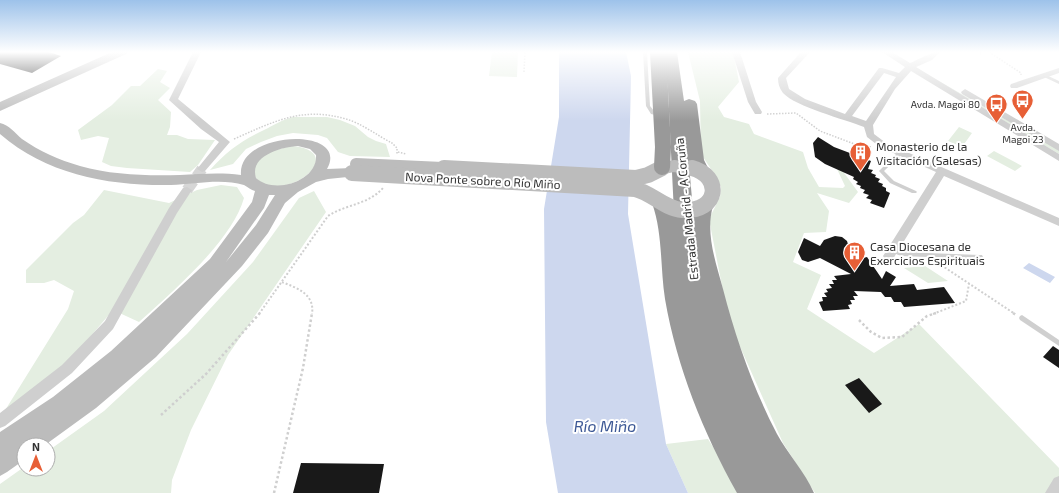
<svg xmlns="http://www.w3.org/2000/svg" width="1059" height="493" viewBox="0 0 1059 493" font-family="'Exo 2',sans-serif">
<rect width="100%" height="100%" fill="#fff"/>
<!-- green -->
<path fill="#e4eee1" d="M492,52h26l-1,25 -28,-1z
M688,52h45l6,30 -21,25 6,10 25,7 5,10 49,18 5,16 11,19 24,1 2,-2 -8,-17 5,1 16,22 -9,11 -32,-10 12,18 -3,21 -22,1 -11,29 28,13 -14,34 67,44 45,-29 140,144v14l-9,11h-235l-32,-50 -54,-121 -20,-103 11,-22 1,-10 -6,-12 -14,-21 -1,-53z
M158,69l9,2 -7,11 10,6 -12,12 13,12 -1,15 -3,8h10l11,4 27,1 -17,25 -8,7 -63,-4 -16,-2 -9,-4 7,-24 -11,-2 -17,4 -3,-10 34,-25 19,-19h9z
M925,73l134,77v4z
M293,117h34l13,3 15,6 13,11 8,4 10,3 4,13 -40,-1 -12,-4 -11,-14 -9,-3 -25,-2 -16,3 -16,6 -15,7 -13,15 -23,6c17,-19 31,-29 54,-40 10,-5 18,-10 29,-13z
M959,127l13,6 -10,14 -14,-6z
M293,146c47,5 12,42 -18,40 -25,-1 -29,-23 -6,-34 7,-3 16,-4 24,-6z
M994,151l28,15 -7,5 -28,-15z
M221,185l16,2 7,11c-12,43 -72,94 -105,124l-26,-12 -41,48 -68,54 64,-103 6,-18 -20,-11 -10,3h-18v-13l47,-47 11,-8 20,-25 65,13 28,-13z
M314,191l12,21 -98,143 -37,75 -19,50 -1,13h-171v-9l24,-17v2h24v-18l56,-40 83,-77 66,-72 46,-64z
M925,266l23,15 -20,2 -24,-15z
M708,439l34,54h-54l-22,-49z"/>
<!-- water -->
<path fill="#cdd7ee" d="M559,52h67l5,24 -3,138 38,230 22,49h-130l-12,-71 -2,-213 15,-92z
M1029,263l26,14 -5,6 -27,-15z"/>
<!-- building -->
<path fill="#191919" d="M0,52h49l12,4 -29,17 -32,-9z
M818,137l16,10 37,14 -3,8 5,1 -2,3 5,2 -1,2 5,2 -2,3 5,2 -1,2 4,2v3l4,2 -6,15 -14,-5 2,-3 -6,-2 3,-3 -6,-2 2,-3 -5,-2 1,-2 -5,-2 2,-2 -5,-3 1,-2 -29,-13 -10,-7 -2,-14z
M835,236l7,1 5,4 3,10h9l4,7 4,-1 15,22 4,-8 10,6 -6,9 24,-2 3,6 27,-3 11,16 -51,4 -3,-5h-7l-3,-5h-6l-4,-5 -27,-1 4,5h-5l2,4h-5l2,4 -4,1 2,4 -27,2 -4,-9 4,-1 -1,-4h5l-3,-4 4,-1 -2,-3 6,-1 -3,-4h5l-2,-4h5l-3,-4 17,-2 -31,-16 -12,4 -6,-2 -4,-8 6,-14 16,8 4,-6z
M1053,346l6,4v18l-16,-11z
M859,378l23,26 -13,9 -24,-28z
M301,463l83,1 -5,29h-86z"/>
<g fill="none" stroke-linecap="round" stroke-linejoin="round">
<!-- street-tunnel -->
<path stroke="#d6d6d6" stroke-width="11" stroke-dasharray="11 5.5" stroke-linecap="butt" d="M187,190l15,-21"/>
<!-- path-far2 -->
<path stroke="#cfcfcf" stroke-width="1.5" stroke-dasharray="1.5 1.5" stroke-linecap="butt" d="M980,52l1,3
M989,52l32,21v2
M524,72l1,-20
M767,114l29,-1 24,18 37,14 15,2
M234,139c39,-17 68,-33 112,-20 15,4 32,17 46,24l5,5v7
M398,152l8,2"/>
<!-- path-far1 -->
<path stroke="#cfcfcf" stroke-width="2" stroke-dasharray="2 2" stroke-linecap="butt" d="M938,263l77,51
M282,282c15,6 33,12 30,32
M259,314l69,-98c18,-12 40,-11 55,-28
M933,314l33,-13 3,-17"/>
<!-- path -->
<path stroke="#cfcfcf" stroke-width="2.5" stroke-dasharray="2.5 2.5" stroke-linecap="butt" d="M1013,313l3,2
M859,320l12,12 11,6 20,-1 25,-21 9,-3
M161,415l45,-41 54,-61
M274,493l29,-125 9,-55"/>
<!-- lane -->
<path fill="#cfcfcf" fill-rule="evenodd" d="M643,52h4l3,54 5,6 7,2v2h-2l-9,-2 -5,-8z
M1042,74h2l15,7v3l-17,-8z
M900,151l2,1v2l-18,17 10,10 22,10 1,1 -1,1h-4l-22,-10 -11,-12 19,-19z
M893,249l8,3 79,3h2l1,2 -1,2h-2l-79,-3 -10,-4 -1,-1 1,-1z
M1022,315l37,25v6l-39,-26 -1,-2 1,-2z"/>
<!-- street -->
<path fill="#cfcfcf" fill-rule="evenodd" d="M193,52h8l-23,47 52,43 -25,29 -3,1 -5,-3 22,-27 -18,-13 -32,-29z
M732,52h8l16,50 6,10 -1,2h-6l-7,-12z
M801,52h9l-24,26 3,11 16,10 40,15 34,-46h3l17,5 6,-6 -23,-15h10l18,11c10,-4 20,-11 30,-11l-8,8 -16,7 143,87v7l-148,-90 -16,18 -22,36 1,9 12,9 173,75v8l-115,-50 -51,83 -4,1 -4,-1 -2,-3 2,-3 51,-81 -56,-25 -13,-10 -3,-10c-20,-8 -68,-20 -81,-34 -4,-5 -5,-10 -5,-15zM884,73l12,4 -30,44 -14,-5z
M1059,68v5l-42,15h-6l-1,-2 1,-2z
M965,89l94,55v7l-97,-57 -1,-2z
M187,187l5,3 -15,23 -64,116 -41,44 -67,53 -5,2v-15l62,-48 43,-44 64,-113 14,-20z
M1059,476v17h-14l9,-15z"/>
<!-- secondary -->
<path fill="#bcbcbc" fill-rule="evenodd" d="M112,52h16l-2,2 -126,57v-9z
M0,123c9,2 15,10 22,16 17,12 37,21 58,27 32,9 67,10 100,9 20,-1 40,-3 61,0 -4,-45 110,-49 86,-6l25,-1 5,2 2,3 -2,3 -29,3 -12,3 -18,10 -13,11 -17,30 -26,33 -86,91 -60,51 -51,37h-21v15l-17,12 -7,4v-44l53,-35 58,-46 99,-92 42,-57 3,-11c-4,-1 -7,-4 -11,-6 -22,-7 -50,-1 -73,0 -61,1 -124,-10 -171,-51zM298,146l12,3 6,6c2,26 -42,40 -60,23 -7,-22 25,-31 42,-32zM269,195h6l-19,30 -30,37 38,-54z"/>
<!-- highway -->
<path fill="#999" fill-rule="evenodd" d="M663,52h14l7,49 5,-2 6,2 2,3 7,56 6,12 -3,4 -6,2 -6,-2 -6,-11 4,45 4,-9 7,-2 7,2 2,5c-8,27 3,57 10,83 13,50 30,99 54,145 11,20 28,38 37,59h-77c-34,-61 -60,-125 -72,-194 -5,-32 -2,-65 -13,-96l2,-5 7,-2 7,2 6,15 -6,-122z"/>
<!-- secondary-bridge-far1 -->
<path stroke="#bcbcbc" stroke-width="12" d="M356,164l108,5
M660,169l14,-3 21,3"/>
<!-- secondary-bridge -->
<path stroke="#bcbcbc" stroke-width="16" d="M444,168l192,10 12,-3 14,-7
M352,173l283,16c17,4 30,20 47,21 38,2 40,-34 10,-42"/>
<!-- highway-bridge -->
<path stroke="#999" stroke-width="16" d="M658,52l5,95 -1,20"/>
</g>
<!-- sky -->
<linearGradient id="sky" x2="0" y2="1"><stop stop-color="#9dc2ea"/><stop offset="0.43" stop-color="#fff"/><stop offset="1" stop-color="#fff" stop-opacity="0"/></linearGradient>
<rect width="1059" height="121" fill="url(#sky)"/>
<!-- icons -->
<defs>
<symbol id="bus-pin" viewBox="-11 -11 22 30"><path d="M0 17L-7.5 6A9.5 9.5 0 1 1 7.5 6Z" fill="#e75f36" stroke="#fff"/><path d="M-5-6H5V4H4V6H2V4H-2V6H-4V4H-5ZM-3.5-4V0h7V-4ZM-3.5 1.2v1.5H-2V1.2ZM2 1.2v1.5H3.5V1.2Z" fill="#fff"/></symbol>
<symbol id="building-pin" viewBox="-11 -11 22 30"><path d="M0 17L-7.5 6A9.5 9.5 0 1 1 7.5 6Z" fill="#e75f36" stroke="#fff"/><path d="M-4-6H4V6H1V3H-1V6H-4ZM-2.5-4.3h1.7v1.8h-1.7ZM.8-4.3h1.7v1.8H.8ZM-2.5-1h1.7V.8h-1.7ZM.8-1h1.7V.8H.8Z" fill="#fff"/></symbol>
</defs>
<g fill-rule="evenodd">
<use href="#bus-pin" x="1010" y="88" width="25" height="34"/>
<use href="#bus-pin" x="984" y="92" width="25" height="34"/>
<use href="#building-pin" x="848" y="140" width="25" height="34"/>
<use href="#building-pin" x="842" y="240" width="25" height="34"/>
</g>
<g text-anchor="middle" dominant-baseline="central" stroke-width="4" stroke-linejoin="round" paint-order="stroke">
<!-- far-poi labels -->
<g font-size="10" fill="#323232" stroke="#fff" text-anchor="end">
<text x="980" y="104">Avda. Magoi 80</text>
<text x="1023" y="127" text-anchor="middle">Avda.<tspan x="1023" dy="12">Magoi 23</tspan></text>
</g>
<!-- poi labels -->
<g font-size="12" fill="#323232" stroke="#fff" text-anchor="start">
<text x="876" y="146">Monasterio de la<tspan x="876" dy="14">Visitación (Salesas)</tspan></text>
<text x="870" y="246">Casa Diocesana de<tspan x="870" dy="14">Exercicios Espirituais</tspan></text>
</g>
<!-- street labels -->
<g font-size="12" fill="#323232" stroke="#fff">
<text transform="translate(483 180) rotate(3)">Nova Ponte sobre o Río Miño</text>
<text transform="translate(686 209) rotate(-96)">Estrada Madrid - A Coruña</text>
</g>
<!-- near-water labels -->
<g font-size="16" font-style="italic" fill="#3e5996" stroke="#fff">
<text x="605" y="425">Río Miño</text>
</g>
</g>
<!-- north arrow -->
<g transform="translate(36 457)"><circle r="19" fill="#ffffff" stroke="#adadad"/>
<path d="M0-3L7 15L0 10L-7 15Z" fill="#e75f36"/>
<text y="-6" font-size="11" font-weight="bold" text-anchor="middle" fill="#323232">N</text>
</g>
</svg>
